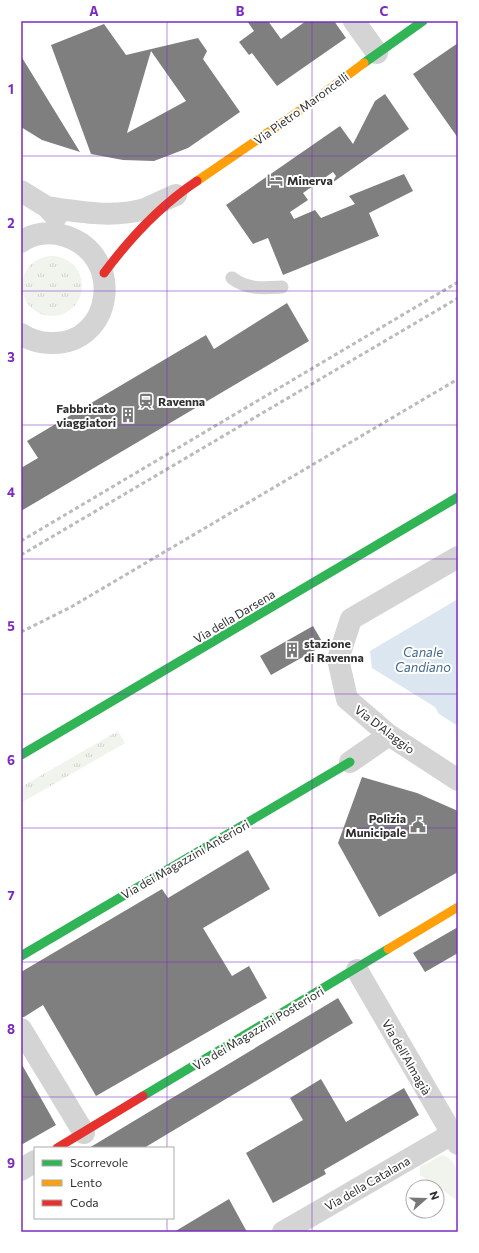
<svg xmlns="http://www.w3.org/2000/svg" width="479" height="1253" viewBox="0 0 479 1253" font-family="Commissioner,sans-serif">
<defs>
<pattern id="grass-tufts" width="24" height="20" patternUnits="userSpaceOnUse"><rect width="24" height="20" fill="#f0f4ed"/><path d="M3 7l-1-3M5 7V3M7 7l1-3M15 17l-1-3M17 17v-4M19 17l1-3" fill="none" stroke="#ced2cc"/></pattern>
</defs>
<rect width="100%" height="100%" fill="#fff"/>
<!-- grass -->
<path fill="url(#grass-tufts)" d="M22 286a30 30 0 1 1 60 0a30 30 0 1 1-60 0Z
M118,731l7,12 -104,60v-16z"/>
<!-- green -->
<path fill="#f0f4ed" d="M442,1155c20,5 16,31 16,46l-38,-26v-8z"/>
<!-- water -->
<path fill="#dbe6f0" d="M458,599v127l-19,-12 -4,-7 -63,-39 -2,-17z"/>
<!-- building -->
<path fill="#7f7f7f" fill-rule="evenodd" d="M247,21h21l13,18 25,-18h28l12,17 -69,48 -25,-33 -3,2 -10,-13 15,-11z
M104,24l22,31 72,-17 9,13 -4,8 37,53 -52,36 -34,13 -31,-1 -32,-6 -40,-109zM151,51l35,50 -59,32z
M458,43v95l-45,-64z
M21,56l59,96 -38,-12 -21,-13z
M385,94l24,35 -77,54 4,-7 -3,-4 -30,21 5,7 -18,12 4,7 21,-9 6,8 34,-14 -6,-8 55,-22 9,17 -44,22 10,23 -96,39 -15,-37 -15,6 -27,-39 114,-79 13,18 22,-43z
M287,303l22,38 -288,170v-43l17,-10 -11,-17 179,-106 8,14z
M313,626l11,19 -53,30 -11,-19z
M362,777l55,16 41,18v61l-79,45 -41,-74z
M248,850l22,39 -67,39 29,48 17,-10 18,32 -171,98 -53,-91 -19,12h-3v-45l141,-83 6,9z
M458,927v26l-33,19 -12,-19z
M338,998l15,25 -209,125h-55z
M21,1063l35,62 -35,20z
M321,1079l25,43 58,-34 15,27 -95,55 2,4 -53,29 -27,-50 57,-33 -13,-22z
M229,1199l18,33h-73z"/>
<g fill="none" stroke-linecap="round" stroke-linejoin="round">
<!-- lane -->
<path stroke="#d4d4d4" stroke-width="13" d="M232,278c16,12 31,10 50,9"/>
<!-- street -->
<path stroke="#d4d4d4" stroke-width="22" d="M354,21l23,32
M21,191l26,16 9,10
M47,207c32,5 66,11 98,2 10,-4 21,-10 31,-14
M21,242c11,-9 30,-11 44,-6 61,19 48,110 -15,107 -10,0 -20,-3 -29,-9
M458,557l-107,62 -13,40 9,40 42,36 69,45
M350,762l39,-27
M357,970l101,174
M21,1029l63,104
M21,1170l14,-9
M283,1232l169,-98"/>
<!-- fast -->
<path stroke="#30b455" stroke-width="9" d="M364,63l59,-42
M21,755l437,-258
M21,956l329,-194
M143,1096l245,-147"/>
<!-- slow -->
<path stroke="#ff9f0a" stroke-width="9" d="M197,181l111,-76 56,-42
M388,949l70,-42"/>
<!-- jam -->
<path stroke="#e5322d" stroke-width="9" d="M104,273c26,-35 57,-68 93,-92
M57,1148l86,-52"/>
<!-- rail -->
<path stroke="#bbb" stroke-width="3" stroke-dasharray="4 3" stroke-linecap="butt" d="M21,541l437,-259
M21,555l437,-257
M21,632l50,-25 387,-228"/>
</g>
<!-- grid -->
<path fill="none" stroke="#7b2cbf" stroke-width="1" stroke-opacity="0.55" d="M167,21v1127M312,21v1211M21,156h437M21,291h437M21,425h437M21,559h437M21,694h437M21,828h437M21,962h437M21,1097h437M167,1218v14"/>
<!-- icons -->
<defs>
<symbol id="hotel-bare" viewBox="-9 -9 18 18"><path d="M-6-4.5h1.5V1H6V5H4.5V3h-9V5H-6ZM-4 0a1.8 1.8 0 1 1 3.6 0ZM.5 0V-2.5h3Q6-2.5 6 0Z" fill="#787878" stroke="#fff" stroke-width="2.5" paint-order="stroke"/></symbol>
<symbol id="station-bare" viewBox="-9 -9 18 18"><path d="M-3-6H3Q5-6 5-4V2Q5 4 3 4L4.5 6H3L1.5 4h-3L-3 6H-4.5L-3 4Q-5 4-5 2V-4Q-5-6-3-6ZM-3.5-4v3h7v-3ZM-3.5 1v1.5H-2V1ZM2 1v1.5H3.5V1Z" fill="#787878" stroke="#fff" stroke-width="2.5" paint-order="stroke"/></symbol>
<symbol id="building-bare" viewBox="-9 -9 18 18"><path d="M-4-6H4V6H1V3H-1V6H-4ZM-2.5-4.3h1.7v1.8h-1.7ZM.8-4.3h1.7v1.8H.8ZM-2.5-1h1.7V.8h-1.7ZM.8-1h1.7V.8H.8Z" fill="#787878" stroke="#fff" stroke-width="2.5" paint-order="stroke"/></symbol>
<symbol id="civic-bare" viewBox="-9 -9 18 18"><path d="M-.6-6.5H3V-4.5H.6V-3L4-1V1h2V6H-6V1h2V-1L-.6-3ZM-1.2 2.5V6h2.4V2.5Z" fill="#787878" stroke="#fff" stroke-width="2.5" paint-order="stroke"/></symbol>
</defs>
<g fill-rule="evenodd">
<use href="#hotel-bare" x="264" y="169" width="22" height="22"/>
<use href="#station-bare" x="135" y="390" width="22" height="22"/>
<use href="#building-bare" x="117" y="404" width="22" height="22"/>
<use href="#building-bare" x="281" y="639" width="22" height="22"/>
<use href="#civic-bare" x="407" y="814" width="22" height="22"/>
</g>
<g text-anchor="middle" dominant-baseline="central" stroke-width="4" stroke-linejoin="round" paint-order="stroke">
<!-- street labels -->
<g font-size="12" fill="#2f2f2f" stroke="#fff">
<text transform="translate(301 108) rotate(-36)">Via Pietro Maroncelli</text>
<text transform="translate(234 616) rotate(-31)">Via della Darsena</text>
<text transform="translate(385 729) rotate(37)">Via D'Alaggio</text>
<text transform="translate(185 859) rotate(-30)">Via dei Magazzini Anteriori</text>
<text transform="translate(258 1028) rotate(-31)">Via dei Magazzini Posteriori</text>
<text transform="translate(407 1057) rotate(60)">Via dell'Almagià</text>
<text transform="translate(367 1183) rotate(-30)">Via della Catalana</text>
</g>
<!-- poi labels -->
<g font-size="12" font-weight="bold" fill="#2f2f2f" stroke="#fff" text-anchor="start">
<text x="287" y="180">Minerva</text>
<text x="158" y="401">Ravenna</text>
<text x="116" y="408" text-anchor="end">Fabbricato<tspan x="116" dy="14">viaggiatori</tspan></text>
<text x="304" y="643">stazione<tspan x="304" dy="14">di Ravenna</tspan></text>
<text x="406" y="818" text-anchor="end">Polizia<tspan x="406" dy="14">Municipale</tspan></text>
</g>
<!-- water labels -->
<g font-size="13" font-style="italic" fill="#446a8a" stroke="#fff">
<text x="423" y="652">Canale<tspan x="423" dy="15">Candiano</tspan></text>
</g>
</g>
<!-- border -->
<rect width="479" height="1253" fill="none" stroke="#ffffff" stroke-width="44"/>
<!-- legend -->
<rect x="34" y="1147" width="140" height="72" fill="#ffffff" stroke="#acacac"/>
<rect x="42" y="1160" width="20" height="6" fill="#30b455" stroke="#acacac"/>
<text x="70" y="1167" font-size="12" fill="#2f2f2f">Scorrevole</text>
<rect x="42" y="1180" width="20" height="6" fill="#ff9f0a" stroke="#acacac"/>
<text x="70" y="1187" font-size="12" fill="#2f2f2f">Lento</text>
<rect x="42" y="1200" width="20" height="6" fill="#e5322d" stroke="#acacac"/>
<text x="70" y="1207" font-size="12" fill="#2f2f2f">Coda</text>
<!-- north arrow -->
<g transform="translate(425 1199) rotate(70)"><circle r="19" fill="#ffffff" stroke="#acacac"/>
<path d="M0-3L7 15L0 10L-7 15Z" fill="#787878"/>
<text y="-6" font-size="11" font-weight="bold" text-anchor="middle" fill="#2f2f2f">N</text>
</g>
<rect x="22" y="22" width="435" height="1209" fill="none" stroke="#7b2cbf" stroke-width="1.5"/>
<g font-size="13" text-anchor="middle" font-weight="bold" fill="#7b2cbf">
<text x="94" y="16">A</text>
<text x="240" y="16">B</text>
<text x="384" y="16">C</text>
<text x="11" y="94">1</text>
<text x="11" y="228">2</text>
<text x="11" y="362">3</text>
<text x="11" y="497">4</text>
<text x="11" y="631">5</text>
<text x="11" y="765">6</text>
<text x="11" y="900">7</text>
<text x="11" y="1034">8</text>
<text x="11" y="1168">9</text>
</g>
</svg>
